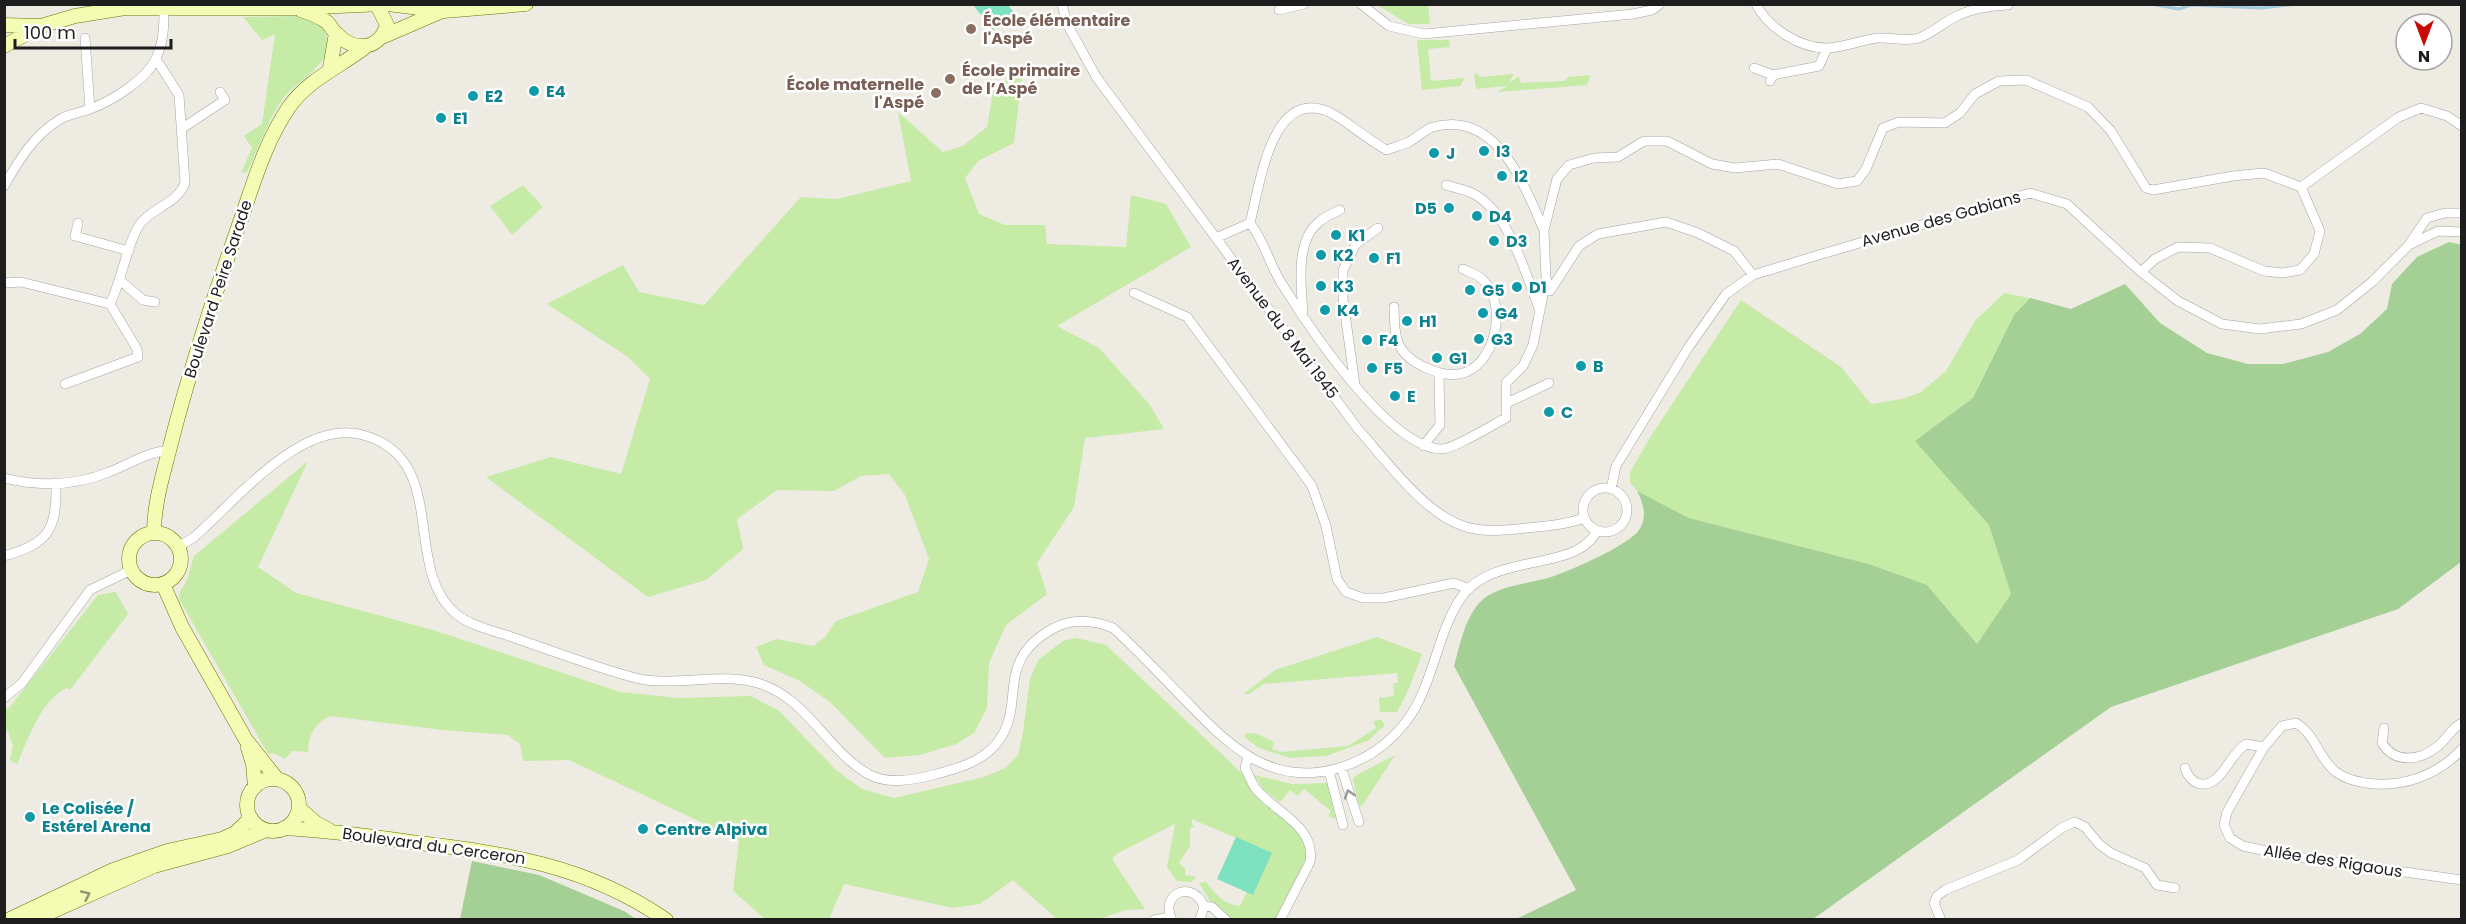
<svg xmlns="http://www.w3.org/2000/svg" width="2466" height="924" viewBox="0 0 2466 924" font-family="Poppins,sans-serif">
<rect width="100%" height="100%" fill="#eeebe2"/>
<!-- grass -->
<path fill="#c5eba6" d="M1377,5h51l2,19h-21z
M301,16c10,3 21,7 25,19 9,31 -29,44 -44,65 -13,18 -25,52 -35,72l-6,1 11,-25 -8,-12 18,-12 13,-90 -13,6 -19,-23z
M1417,40h32l1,7 -22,2 3,32 34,-3 -5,8 -38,4z
M1023,68l-9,75 -36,18 -13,17 14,36 26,11h40l2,19 79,3 5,-52 35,9 25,43 -134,79 42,22 51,57 14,24 -79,9 -11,69 -37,56 10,31 -41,31 -17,38 -2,45 -13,25 -18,11 -36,11 -35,3 -55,-56 -30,-21 -36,-16 -8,-18 20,-8 37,7 12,-9 11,-16 82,-29 11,-33 -24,-64 -16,-21 -28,2 -27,15 -57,-1 -40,29 6,30 -37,31 -58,17 -162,-120 65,-20 70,17 29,-95 -22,-22 -81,-53 76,-39 16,27 65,13 97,-108 36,2 74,-18 -13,-69 45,40 20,-6 24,-19 6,-36z
M1474,74h4l1,3 35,-3 -5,8 10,-5 2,6 44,-2 3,-4 23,-2 -4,10 -90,7 10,-6 -31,3z
M523,185l20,22 -31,28 -22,-29z
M2004,293l26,5 -16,17 -41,83 -57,43 73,84 22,69 -34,50 -50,-59 -58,-21 -180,-46 -52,-27 -7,-9v-10l21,-36 90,-136 100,67 30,37 31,-5 19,-7 25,-21 29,-50z
M308,461l-50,106 38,26 137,37 187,62 59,6 72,-2 28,15 58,60 25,18 32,9 90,-21 21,-9 13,-13 5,-23 7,-53 8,-19 25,-19 13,-3 30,7 141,133 60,65 2,15 -32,61h-48l-18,-16 -12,-20 7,-1c9,12 19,23 34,24l7,-14 6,3 18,-42 -79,-34v6l3,1 -5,2v18l-11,17 6,5v7l11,2 -4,5 -15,-1 -10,-14 8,-43 -57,29 -6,6 33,50 -20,1 -26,9h-42l-44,-39 -33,24 -27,4 -109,-24 -15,35h-64l-32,-28 6,-51 -170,-80 -46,1 -3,-17 -12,-9 -65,-5 -113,-14c-15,7 -22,19 -22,36l-16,-1 -7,8 -12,-6 -5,1 -89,-155 1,-7 7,-12 7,-24z
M116,592l12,22 -58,76 -4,-2c-27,15 -37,50 -49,76l-7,-4 3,-14 -5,-15 -3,1v-23l4,-1 89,-113z
M1377,637l45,17 -14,37 -11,21h-17l-1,-14 15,-2 -1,-13h5l-1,-10 -133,11 -15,10h-6l32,-24z
M1380,719l5,6 -16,15 -43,16 -36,2 -31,-10 -15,-11 2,-4 11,1 17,8 -2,7 9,3 67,-6 28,-18 -3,-6z
M1395,755l-33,51 -3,-1 -6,-25 2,-4z
M1254,775l38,9 36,-1 10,37 -10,-4 3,-5 -27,-22 -6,7 -8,-6 -10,12 -16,-12z"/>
<!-- forest -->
<path fill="#a4cf95" d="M2449,242l13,3 -1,317 -63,47 -287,98 -298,212h-297l60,-29 -122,-224c6,-21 10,-45 25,-63 16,-18 51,-19 72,-26 19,-6 78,-32 88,-47 9,-12 4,-28 -2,-39l52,27 180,46 58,21 50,59 34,-50 -22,-69 -74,-84 58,-43 41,-83 16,-17 41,11 54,-25 35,39 47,30 41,11h35l45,-12 32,-18 27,-25 5,-25 25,-27z
M472,861l67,14 85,36 12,8h-176z"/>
<!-- pitch -->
<path fill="#7de0be" d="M973,5h35l7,9 -22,16z
M1236,837l36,16 -19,42 -36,-16z"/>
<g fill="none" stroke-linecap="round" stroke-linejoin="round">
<!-- stream -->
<path stroke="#a1cdde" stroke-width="3" d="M2151,4l28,5 12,-4 71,3 34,-4"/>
<defs>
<path id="street" d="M1062,4l5,20 30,54 261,351c30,33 71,93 117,100 17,3 34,1 51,-1 20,-2 39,-3 58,-10
M1361,4l28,22 35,8 209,-20 19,-4 8,-6
M1756,4c12,24 45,45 72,44 17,-1 33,-8 50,-10 13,-1 27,4 41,0 14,-5 26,-17 40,-23 15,-7 32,-9 49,-10
M1279,10l25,-6
M85,38l5,71
M1754,68l19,7
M1770,81l3,-6 46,-9 8,-18
M181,129l44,-29 -5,-8
M1446,185c8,3 18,4 26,8 37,18 53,80 67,115
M4,186c15,-26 30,-51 55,-66 9,-6 21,-7 31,-11 22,-8 58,-30 67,-53 7,-16 7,-32 7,-49
M78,223l-3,13 54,15
M1544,230c-21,-47 -47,-120 -111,-103 -9,3 -16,11 -24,15 -7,3 -14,5 -22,8 -20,-10 -39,-29 -58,-38 -58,-25 -69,73 -79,111 15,19 19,41 32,61 26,42 107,164 159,165 11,1 53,-25 65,-31v-35l17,-17 10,-21 13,-65
M1216,238l34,-15
M2410,243l17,-25 18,-5h17
M2141,272l14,-13 23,-12 32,1 54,23 18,2 18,-3 14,-16 6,-23 -19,-44
M121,281l22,19 12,2
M4,283l17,-1 89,22
M1550,291l-4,-13 -2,-48 13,-51 12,-14 25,-7 24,-1 26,-16h23l45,23 23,4 43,-4 60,20 19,-3 9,-12 17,-41 16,-6 46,1 15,-10 15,-19 24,-13 27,-1 62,27 23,24 35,57 7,2 80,-14 31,-3 37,14 98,-70 22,-9 26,8 15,10
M1550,291l29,-45 19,-12 68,-12 32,11 36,18 19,24
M1134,293l53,24 125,169 14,40 11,53 9,13 17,6h21l70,-15 15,6
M1394,307c1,30 0,45 30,60 12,5 22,9 35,7 36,-6 50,-69 24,-94 -4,-5 -14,-8 -20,-11
M1303,312c-2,-26 -8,-71 16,-90 6,-5 14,-9 21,-12
M65,384l73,-27 -1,-8 -27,-45c12,-24 17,-61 30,-80 12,-16 38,-21 45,-41l-6,-88 -23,-36
M1355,385l-12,-86v-29l13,-26 22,-16
M1507,403l42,-20
M1423,446l17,-21 -1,-51
M4,478c36,9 71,8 105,-6 21,-8 38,-20 61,-22
M1583 510a22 22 0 1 1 44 0a22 22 0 1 1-44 0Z
M1611,489l5,-23 72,-118 38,-54 27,-19 69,-21 208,-61 37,11 74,68 37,29 44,23 38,5 41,-5 36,-14 35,-28 37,-37 29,-14 24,1
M179,546l14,-8c43,-37 108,-120 170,-103 88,24 38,133 93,179 15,12 38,17 56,23 31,11 62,22 93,32 13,4 27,9 41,11 38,5 78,-8 115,4 47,16 66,66 107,90 20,11 44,6 65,1 23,-6 49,-13 64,-32 31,-39 -5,-81 57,-115 19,-10 39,-8 59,0 27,24 51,51 77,77 42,44 84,82 149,63 26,-8 49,-23 66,-45 29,-36 31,-91 58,-128 33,-43 116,-23 134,-65
M4,556c44,-12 53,-26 52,-71
M4,698l18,-15 68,-93 41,-20
M2384,728l-2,15c13,21 38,18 56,3 9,-7 14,-19 24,-23
M2462,749c-25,27 -60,39 -96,34 -10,-2 -21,-4 -30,-11 -18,-14 -20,-37 -40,-49l-14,3 -18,21 -37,65 -3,13 6,13 13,8 47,10 172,24
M1248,757l-3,11c4,7 7,16 11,21 20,24 60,37 54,73l-30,58
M1341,767l18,55
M2185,768c5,16 20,22 33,9 11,-11 15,-24 28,-33l18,3
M1329,771l14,54
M1204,906l8,1 14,13
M1154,920l16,-3
M1172,920c-13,-25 19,-42 32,-14l-4,14
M1941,920l-7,-17 3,-7 8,-6 73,-30 45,-33 12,-5 10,5 14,17 12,9 34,15 12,17 18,3"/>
<path id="secondary" d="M388,4l56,7 82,-7
M301,10c9,3 18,6 26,12 4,4 5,8 9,11 17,19 43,18 51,-8l-10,-20
M4,25l35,1
M384,36l58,-25
M4,46l37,-20 34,-10 50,-8h171l86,-4
M330,68l6,-35
M154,532c0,-30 10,-60 17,-89 19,-74 43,-147 68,-218 14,-40 26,-83 50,-118 20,-28 49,-39 75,-59
M129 559a26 26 0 1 1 52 0a26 26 0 1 1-52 0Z
M163,584l19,43 64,113 31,39
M248,748l5,16 2,23
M247 805a26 26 0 1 1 52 0a26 26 0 1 1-52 0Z
M299,808l17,15 13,7
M284,828c42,2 85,8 127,14 93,11 176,23 255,78
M8,920l105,-50 54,-19 55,-12 13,-6 16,-15
M33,920l121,-54 74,-20 38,-16"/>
</defs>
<!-- street casing -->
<use href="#street" stroke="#a4a4a4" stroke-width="10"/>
<!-- secondary casing -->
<use href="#secondary" stroke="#647602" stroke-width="15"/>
<!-- street -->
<use href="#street" stroke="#fff" stroke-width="9"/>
<!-- secondary -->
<use href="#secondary" stroke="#f4fbb3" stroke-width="14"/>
</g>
<!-- one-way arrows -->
<defs><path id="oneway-chevron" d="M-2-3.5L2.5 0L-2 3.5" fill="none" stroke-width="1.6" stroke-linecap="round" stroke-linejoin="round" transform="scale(1.5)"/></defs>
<use stroke="#999" href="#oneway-chevron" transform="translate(1349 794) rotate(-108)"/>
<use stroke="#939770" href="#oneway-chevron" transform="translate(86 895) rotate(-25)"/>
<!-- markers -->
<g fill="#8d6e63" stroke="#fff" stroke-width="2">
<circle cx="971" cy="29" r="6"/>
<circle cx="950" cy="79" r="6"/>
<circle cx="936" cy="93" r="6"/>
</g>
<g fill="#0f9aa8" stroke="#fff" stroke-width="2">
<circle cx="534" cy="91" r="6"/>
<circle cx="473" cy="96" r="6"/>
<circle cx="441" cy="118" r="6"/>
<circle cx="1484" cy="151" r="6"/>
<circle cx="1434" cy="153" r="6"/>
<circle cx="1502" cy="176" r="6"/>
<circle cx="1449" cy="208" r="6"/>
<circle cx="1477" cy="216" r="6"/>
<circle cx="1336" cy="235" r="6"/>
<circle cx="1494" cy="241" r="6"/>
<circle cx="1321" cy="255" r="6"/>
<circle cx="1374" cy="258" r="6"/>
<circle cx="1321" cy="286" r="6"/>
<circle cx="1517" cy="287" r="6"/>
<circle cx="1470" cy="290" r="6"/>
<circle cx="1325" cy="310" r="6"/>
<circle cx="1483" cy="313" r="6"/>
<circle cx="1407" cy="321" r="6"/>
<circle cx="1479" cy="339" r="6"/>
<circle cx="1367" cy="340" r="6"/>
<circle cx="1437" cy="358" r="6"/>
<circle cx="1581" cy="366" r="6"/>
<circle cx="1372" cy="368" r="6"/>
<circle cx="1395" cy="396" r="6"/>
<circle cx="1549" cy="412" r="6"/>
<circle cx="30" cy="817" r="6"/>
<circle cx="643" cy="829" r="6"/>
</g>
<g text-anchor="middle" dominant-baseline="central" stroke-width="5" stroke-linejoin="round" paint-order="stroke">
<!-- education labels -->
<g font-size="16" font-weight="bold" fill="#785e54" stroke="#fff" text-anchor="start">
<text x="983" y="20">École élémentaire<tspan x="983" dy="18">l'Aspé</tspan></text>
<text x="962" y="70">École primaire<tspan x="962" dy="18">de l’Aspé</tspan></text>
<text x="924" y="84" text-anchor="end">École maternelle<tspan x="924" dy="18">l'Aspé</tspan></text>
</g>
<!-- culture labels -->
<g font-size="16" font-weight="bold" fill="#0d838f" stroke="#fff" text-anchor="start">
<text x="546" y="91">E4</text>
<text x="485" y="96">E2</text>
<text x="453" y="118">E1</text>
<text x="1496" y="151">I3</text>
<text x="1446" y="153">J</text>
<text x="1514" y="176">I2</text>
<text x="1437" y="208" text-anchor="end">D5</text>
<text x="1489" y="216">D4</text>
<text x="1348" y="235">K1</text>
<text x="1506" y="241">D3</text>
<text x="1333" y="255">K2</text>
<text x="1386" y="258">F1</text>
<text x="1333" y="286">K3</text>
<text x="1529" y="287">D1</text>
<text x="1482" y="290">G5</text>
<text x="1337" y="310">K4</text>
<text x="1495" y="313">G4</text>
<text x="1419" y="321">H1</text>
<text x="1491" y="339">G3</text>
<text x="1379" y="340">F4</text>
<text x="1449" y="358">G1</text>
<text x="1593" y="366">B</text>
<text x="1384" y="368">F5</text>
<text x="1407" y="396">E</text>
<text x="1561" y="412">C</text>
<text x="42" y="808">Le Colisée /<tspan x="42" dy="18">Estérel Arena</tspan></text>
<text x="655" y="829">Centre Alpiva</text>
</g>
<!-- street labels -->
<g font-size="16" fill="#1d1d1d" stroke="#fff">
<text transform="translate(1941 219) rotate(-16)">Avenue des Gabians</text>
<text transform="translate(218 289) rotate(-72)">Boulevard Peire Sarade</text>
<text transform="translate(1283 328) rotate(53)">Avenue du 8 Mai 1945</text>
<text transform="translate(434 846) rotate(8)">Boulevard du Cerceron</text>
<text transform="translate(2333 861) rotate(9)">Allée des Rigaous</text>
</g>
</g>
<!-- border -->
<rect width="2466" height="924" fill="none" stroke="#1d1d1d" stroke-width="12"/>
<!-- north arrow -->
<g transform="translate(2424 42) rotate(180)"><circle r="28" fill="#ffffff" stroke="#a5a5a5" stroke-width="1.5"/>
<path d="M0-4.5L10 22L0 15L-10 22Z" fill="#c90900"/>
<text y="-9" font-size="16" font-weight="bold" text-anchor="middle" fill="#1d1d1d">N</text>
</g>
<!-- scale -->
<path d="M15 39v9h156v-9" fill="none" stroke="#1d1d1d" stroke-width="3"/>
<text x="24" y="39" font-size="18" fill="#1d1d1d" stroke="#ffffff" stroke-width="4.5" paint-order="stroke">100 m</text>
</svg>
